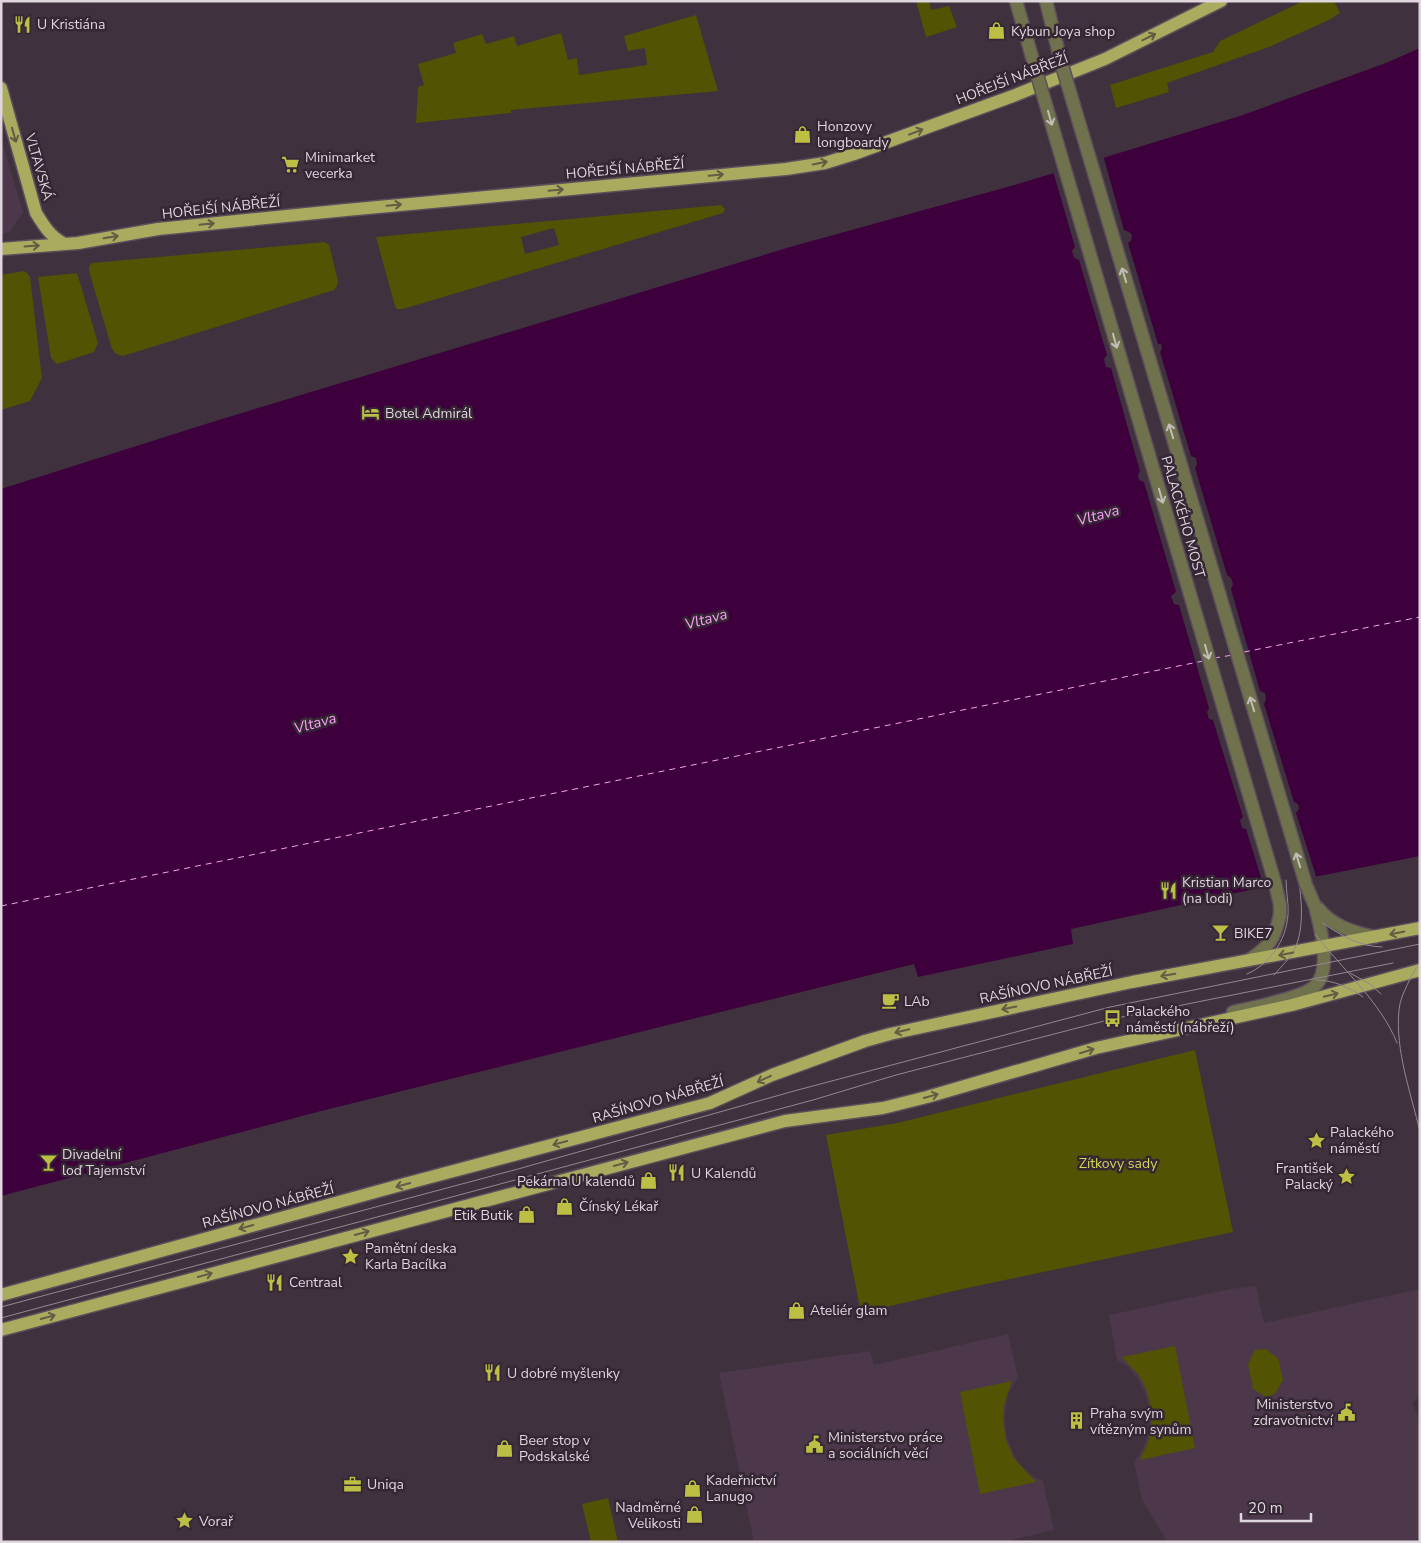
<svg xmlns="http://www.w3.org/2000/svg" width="1421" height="1543" viewBox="0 0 1421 1543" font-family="'Nunito Sans',sans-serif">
<rect width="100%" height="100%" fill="#3f313e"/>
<!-- built -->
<path fill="#4c384a" d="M1,138l22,74 -13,20 -9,2z
M1256,1286l8,37 156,-34v108l-8,6 8,17v122h-253l-25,-43 -8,-37 9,-14 6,-16 1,-18 -4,-18 -8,-17 -10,-12 -11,-7 -8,-45 121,-26z
M1008,1334l10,44 -10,16 -3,22 1,18 7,19 8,13 13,11 9,4 11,49 -50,12h-250l-35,-169 151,-22 4,14z"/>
<!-- green -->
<path fill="#525303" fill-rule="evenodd" d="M916,1h13l2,9 18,-4 8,21 -31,10z
M1303,1h31l6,12 -11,7 -60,27 -102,36 2,9 -53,16 -6,-23 103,-33 7,-11z
M696,15l22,76 -207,19v3l-95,10 2,-36 6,-2 -6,-21 38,-11 -3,-10 29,-9 4,10 28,-8 3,10 44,-13 7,27 9,-2 2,17 68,-10 -2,-17 -17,3 -4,-15z
M721,205l4,4 -2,4 -320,96h-6l-2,-3 -19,-69zM554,228l5,17 -34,9 -4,-17z
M325,242l4,3 9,36 -1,5 -3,4 -211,66 -7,-2 -4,-5 -23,-78v-5l3,-3z
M23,271l4,2 3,4 12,101 -12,23 -29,9v-135z
M77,273l21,70 -4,9 -37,12 -6,-6 -13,-81z
M1195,1050l38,182 -275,58 -97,23 -35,-178 71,-12z
M1175,1346l20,102 -55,12c2,-6 6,-12 8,-18 7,-22 3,-49 -10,-68 -5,-6 -12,-11 -16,-17z
M1265,1349l13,9 5,22 -8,14 -9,3 -13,-8 -5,-25 7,-14z
M1012,1381l-8,24 -1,13 3,22 8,18 22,24 -56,12 -20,-102z
M608,1498l10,44h-27l-9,-38z"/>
<!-- water -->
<path fill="#3e003d" d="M1420,48v808l-161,32 -188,41 2,15 -155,33 -4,-13 -593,147 -320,85v-707l208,-66 581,-176 228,-63 222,-68 146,-53z"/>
<!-- pier -->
<path fill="#3f313e" d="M1103,155l21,75 5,2 3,3 -1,6 -3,2 30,101h3l1,5 -2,3 31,104 5,2 1,6 -2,4 32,107 4,3 2,6 -2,5 29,102 5,2 1,6 -2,5 30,98 4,2 1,5 -3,4 21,66 -52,11 -19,-61 -4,-1 -2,-8 3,-3 -30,-97 -4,-1 -2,-7 2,-4 -30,-103 -5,-1 -3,-8 5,-4 -32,-110 -5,-2 -1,-5 2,-4 -29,-103 -5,-1 -2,-8 3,-4 -28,-95 -5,-2 -2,-7 3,-4 -22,-76z"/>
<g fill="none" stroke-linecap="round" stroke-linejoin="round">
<!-- ferry -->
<path stroke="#faa0f5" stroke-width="1" stroke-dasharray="6 5" stroke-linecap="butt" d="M1244,652l176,-35
M1214,658l19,-3
M1,906l1202,-245"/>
<defs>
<path id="minor" d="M1016,1l20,70
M1046,1l15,61
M1317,907c15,19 35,25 58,30
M1249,960c21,-14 25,-20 31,-45
M1233,1012c18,-4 68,-14 81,-25 19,-16 6,-61 1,-81"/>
<path id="major" d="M1,88l35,125c8,13 14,23 27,30
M1,249l77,-6 80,-14 188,-19 440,-41 39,-6 29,-9 159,-58 92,-37 116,-58
M1,1295l396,-109 313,-83 62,-28 93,-34 25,-7 242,-52 288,-54
M1,1330l784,-209 98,-13 44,-11 169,-49 196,-43 128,-35"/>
</defs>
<!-- minor casing -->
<use href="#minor" stroke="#5c4f5b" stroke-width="15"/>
<!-- major casing -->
<use href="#major" stroke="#5c4f5b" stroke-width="15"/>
<!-- minor -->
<use href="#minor" stroke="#70724d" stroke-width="12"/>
<!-- major -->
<use href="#major" stroke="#a9ac5e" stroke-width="12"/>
<!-- tram -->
<path stroke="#938892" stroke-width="1" d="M1323,923c19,13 35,23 59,24
M1315,934c27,35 66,68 82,109
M1420,964c-5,5 -8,11 -11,17 -4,9 -9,18 -10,29 -4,41 12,83 21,122
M1350,973l20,11 11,10
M1247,974c23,-10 39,-33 41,-59 1,-11 -2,-23 -2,-35
M1274,975c6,-7 13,-14 18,-21 13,-21 10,-54 6,-77
M1316,980c17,0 33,7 47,17
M1,1307l517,-138 276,-78 316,-84 310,-63
M1,1318l812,-218 83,-25 216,-56 281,-56"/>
<defs>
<path id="minor-bridge" d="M1061,62l245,823 9,21
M1036,71l239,812 5,22v10"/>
</defs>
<!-- minor-bridge casing -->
<use href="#minor-bridge" stroke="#5c4f5b" stroke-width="15" stroke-linecap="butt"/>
<!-- minor-bridge -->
<use href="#minor-bridge" stroke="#70724d" stroke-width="12"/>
</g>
<!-- one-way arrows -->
<defs><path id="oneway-shaft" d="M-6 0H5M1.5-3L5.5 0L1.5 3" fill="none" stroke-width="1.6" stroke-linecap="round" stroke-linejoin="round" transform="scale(1.25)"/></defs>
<g stroke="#635c45">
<use href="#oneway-shaft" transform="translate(1149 37) rotate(-26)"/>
<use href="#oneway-shaft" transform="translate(916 132) rotate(-21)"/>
<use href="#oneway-shaft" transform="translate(14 135) rotate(74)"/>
<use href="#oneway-shaft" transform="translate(820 163) rotate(-11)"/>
<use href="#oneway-shaft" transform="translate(716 175) rotate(-5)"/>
<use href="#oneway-shaft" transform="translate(556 190) rotate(-5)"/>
<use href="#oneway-shaft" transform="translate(394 205) rotate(-5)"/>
<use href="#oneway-shaft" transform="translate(207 224) rotate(-6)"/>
<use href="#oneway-shaft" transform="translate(111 237) rotate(-10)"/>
<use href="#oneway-shaft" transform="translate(32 246) rotate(-4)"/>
<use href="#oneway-shaft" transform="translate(1397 933) rotate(169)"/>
<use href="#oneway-shaft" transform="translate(1286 954) rotate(169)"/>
<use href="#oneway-shaft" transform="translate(1168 975) rotate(170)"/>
<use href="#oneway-shaft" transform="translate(1331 995) rotate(-14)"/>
<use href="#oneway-shaft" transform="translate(1009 1008) rotate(168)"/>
<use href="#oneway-shaft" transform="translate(902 1031) rotate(166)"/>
<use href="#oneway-shaft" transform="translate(1087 1051) rotate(-17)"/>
<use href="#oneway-shaft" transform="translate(764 1079) rotate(155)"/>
<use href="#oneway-shaft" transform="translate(931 1096) rotate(-15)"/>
<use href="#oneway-shaft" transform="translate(560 1143) rotate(165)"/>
<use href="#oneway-shaft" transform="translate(621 1164) rotate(-15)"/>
<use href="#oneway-shaft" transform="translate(403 1185) rotate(165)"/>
<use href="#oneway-shaft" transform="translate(246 1227) rotate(165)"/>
<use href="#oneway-shaft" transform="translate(362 1233) rotate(-15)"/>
<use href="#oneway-shaft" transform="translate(205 1275) rotate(-15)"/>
<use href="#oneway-shaft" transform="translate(48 1317) rotate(-15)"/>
</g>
<g stroke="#c3bdba">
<use href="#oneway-shaft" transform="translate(1050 118) rotate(74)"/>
<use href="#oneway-shaft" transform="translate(1124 275) rotate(-107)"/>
<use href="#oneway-shaft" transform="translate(1115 341) rotate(74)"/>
<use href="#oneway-shaft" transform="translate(1171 431) rotate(-107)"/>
<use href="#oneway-shaft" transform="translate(1161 496) rotate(74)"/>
<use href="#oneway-shaft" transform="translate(1207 652) rotate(74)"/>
<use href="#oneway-shaft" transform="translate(1252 704) rotate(-107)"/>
<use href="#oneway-shaft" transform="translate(1298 860) rotate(-107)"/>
</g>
<!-- icons -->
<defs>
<symbol id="restaurant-bare" viewBox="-9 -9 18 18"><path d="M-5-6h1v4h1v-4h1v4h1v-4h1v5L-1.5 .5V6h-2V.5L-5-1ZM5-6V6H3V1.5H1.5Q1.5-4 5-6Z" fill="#bcbf44" stroke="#352734" stroke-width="2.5" paint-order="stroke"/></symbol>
<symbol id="shop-bare" viewBox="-9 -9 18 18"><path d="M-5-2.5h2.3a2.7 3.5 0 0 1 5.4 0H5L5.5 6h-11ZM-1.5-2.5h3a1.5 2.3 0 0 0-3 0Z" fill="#bcbf44" stroke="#352734" stroke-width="2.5" paint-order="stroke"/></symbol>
<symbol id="supermarket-bare" viewBox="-9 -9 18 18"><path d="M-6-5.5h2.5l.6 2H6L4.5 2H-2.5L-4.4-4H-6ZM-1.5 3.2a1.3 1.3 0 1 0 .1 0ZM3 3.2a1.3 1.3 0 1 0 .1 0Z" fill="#bcbf44" stroke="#352734" stroke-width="2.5" paint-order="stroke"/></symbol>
<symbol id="hotel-bare" viewBox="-9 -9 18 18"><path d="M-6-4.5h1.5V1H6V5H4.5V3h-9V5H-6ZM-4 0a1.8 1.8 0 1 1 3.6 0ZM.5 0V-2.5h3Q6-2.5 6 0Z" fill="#bcbf44" stroke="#352734" stroke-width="2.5" paint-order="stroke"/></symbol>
<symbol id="bar-bare" viewBox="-9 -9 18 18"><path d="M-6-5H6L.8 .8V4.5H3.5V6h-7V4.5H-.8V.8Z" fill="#bcbf44" stroke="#352734" stroke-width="2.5" paint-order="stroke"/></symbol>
<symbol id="cafe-bare" viewBox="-9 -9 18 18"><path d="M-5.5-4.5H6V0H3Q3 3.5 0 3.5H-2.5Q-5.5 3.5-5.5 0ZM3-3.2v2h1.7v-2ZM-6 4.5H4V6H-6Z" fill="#bcbf44" stroke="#352734" stroke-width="2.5" paint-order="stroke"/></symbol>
<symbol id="bus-bare" viewBox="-9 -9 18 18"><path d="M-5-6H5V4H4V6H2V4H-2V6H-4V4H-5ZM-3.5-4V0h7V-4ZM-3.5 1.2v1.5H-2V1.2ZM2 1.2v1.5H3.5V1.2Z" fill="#bcbf44" stroke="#352734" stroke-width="2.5" paint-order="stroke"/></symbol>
<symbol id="sight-bare" viewBox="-9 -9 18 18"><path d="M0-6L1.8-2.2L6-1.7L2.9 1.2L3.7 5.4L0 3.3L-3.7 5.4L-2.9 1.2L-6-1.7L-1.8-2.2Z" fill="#bcbf44" stroke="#352734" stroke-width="2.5" paint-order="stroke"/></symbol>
<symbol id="civic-bare" viewBox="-9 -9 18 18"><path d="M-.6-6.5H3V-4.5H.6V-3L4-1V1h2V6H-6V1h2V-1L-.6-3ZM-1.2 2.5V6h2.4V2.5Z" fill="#bcbf44" stroke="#352734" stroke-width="2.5" paint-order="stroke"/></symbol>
<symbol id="building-bare" viewBox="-9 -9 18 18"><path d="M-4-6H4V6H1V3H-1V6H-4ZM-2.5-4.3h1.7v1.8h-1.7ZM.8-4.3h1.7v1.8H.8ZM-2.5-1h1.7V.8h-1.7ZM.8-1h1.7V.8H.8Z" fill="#bcbf44" stroke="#352734" stroke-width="2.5" paint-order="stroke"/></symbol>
<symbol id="office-bare" viewBox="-9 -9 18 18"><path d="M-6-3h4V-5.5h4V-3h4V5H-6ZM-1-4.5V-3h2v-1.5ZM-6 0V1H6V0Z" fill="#bcbf44" stroke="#352734" stroke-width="2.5" paint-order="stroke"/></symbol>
</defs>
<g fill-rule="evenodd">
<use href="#restaurant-bare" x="10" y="12" width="25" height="25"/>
<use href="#shop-bare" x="984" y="18" width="25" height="25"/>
<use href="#shop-bare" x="790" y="122" width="25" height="25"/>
<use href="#supermarket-bare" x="278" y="152" width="25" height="25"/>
<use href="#hotel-bare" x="358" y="400" width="25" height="25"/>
<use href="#restaurant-bare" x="1156" y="878" width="25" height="25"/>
<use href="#bar-bare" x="1208" y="920" width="25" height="25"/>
<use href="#cafe-bare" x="878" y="988" width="25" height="25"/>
<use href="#bus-bare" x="1100" y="1006" width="25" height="25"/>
<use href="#sight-bare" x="1304" y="1128" width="25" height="25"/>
<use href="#bar-bare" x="36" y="1150" width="25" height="25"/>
<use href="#restaurant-bare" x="664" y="1160" width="25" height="25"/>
<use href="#sight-bare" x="1334" y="1164" width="25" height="25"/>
<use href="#shop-bare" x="636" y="1168" width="25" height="25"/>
<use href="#shop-bare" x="552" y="1194" width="25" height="25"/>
<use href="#shop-bare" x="514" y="1202" width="25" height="25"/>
<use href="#sight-bare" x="338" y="1244" width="25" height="25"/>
<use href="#restaurant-bare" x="262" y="1270" width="25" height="25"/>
<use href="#shop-bare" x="784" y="1298" width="25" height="25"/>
<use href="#restaurant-bare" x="480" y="1360" width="25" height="25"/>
<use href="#civic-bare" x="1334" y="1400" width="25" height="25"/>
<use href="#building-bare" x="1064" y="1408" width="25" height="25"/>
<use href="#civic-bare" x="802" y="1432" width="25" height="25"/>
<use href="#shop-bare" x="492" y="1436" width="25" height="25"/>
<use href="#office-bare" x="340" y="1472" width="25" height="25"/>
<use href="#shop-bare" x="680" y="1476" width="25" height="25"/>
<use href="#shop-bare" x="682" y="1502" width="25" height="25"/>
<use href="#sight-bare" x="172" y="1508" width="25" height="25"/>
</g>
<g text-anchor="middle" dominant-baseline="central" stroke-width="5" stroke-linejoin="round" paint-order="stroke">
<!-- poi labels -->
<g font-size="14" fill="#dfd6de" stroke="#352734" text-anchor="start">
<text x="37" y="24">U Kristiána</text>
<text x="1011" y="31">Kybun Joya shop</text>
<text x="817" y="126">Honzovy<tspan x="817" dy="16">longboardy</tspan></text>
<text x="305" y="157">Minimarket<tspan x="305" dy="16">vecerka</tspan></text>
<text x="385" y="413">Botel Admirál</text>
<text x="1182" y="882">Kristian Marco<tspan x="1182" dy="16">(na lodi)</tspan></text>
<text x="1234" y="933">BIKE7</text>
<text x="904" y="1001">LAb</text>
<text x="1126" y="1011">Palackého<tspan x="1126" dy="16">náměstí (nábřeží)</tspan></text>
<text x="1330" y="1132">Palackého<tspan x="1330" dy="16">náměstí</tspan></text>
<text x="62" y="1154">Divadelní<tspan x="62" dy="16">loď Tajemství</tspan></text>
<text x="1333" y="1168" text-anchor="end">František<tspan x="1333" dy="16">Palacký</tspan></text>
<text x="691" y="1173">U Kalendů</text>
<text x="635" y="1181" text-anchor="end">Pekárna U kalendů</text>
<text x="579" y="1206">Čínský Lékař</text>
<text x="513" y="1215" text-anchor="end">Etik Butik</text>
<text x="365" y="1248">Pamětní deska<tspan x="365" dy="16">Karla Bacílka</tspan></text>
<text x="289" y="1282">Centraal</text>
<text x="810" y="1310">Ateliér glam</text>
<text x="507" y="1373">U dobré myšlenky</text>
<text x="1333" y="1404" text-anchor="end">Ministerstvo<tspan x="1333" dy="16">zdravotnictví</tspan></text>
<text x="1090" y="1413">Praha svým<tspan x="1090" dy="16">vítězným synům</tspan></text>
<text x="828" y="1437">Ministerstvo práce<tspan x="828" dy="16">a sociálních věcí</tspan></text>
<text x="519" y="1440">Beer stop v<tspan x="519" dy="16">Podskalské</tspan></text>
<text x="706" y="1480">Kadeřnictví<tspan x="706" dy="16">Lanugo</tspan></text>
<text x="367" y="1484">Uniqa</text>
<text x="681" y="1507" text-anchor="end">Nadměrné<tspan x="681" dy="16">Velikosti</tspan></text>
<text x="199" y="1521">Vorař</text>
</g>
<!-- street labels -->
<g font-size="14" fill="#dfd6de" stroke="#352734">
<text transform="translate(1012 79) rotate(-21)">HOŘEJŠÍ NÁBŘEŽÍ</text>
<text transform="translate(39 167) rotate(74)">VLTAVSKÁ</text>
<text transform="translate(625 169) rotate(-5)">HOŘEJŠÍ NÁBŘEŽÍ</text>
<text transform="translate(221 208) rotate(-6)">HOŘEJŠÍ NÁBŘEŽÍ</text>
<text transform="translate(1183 517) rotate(74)">PALACKÉHO MOST</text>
<text transform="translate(1046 985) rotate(-12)">RAŠÍNOVO NÁBŘEŽÍ</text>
<text transform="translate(658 1100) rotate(-16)">RAŠÍNOVO NÁBŘEŽÍ</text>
<text transform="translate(268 1206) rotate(-15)">RAŠÍNOVO NÁBŘEŽÍ</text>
</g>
<!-- park labels -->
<g font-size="14" fill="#d3d656" stroke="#352734">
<text x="1118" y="1163">Zítkovy sady</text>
</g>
<!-- water labels -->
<g font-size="15" font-style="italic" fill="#faa0f5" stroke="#352734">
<text transform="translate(1098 515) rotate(-15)">Vltava</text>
<text transform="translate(706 619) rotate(-15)">Vltava</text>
<text transform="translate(315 723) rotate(-15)">Vltava</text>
</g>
</g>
<!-- border -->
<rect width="1421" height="1543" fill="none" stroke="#dfd6de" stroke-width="5"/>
<!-- scale -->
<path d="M1241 1513v8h70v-8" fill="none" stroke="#dfd6de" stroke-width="2.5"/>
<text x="1248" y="1513" font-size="15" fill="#dfd6de" stroke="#352734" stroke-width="4" paint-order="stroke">20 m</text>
</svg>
